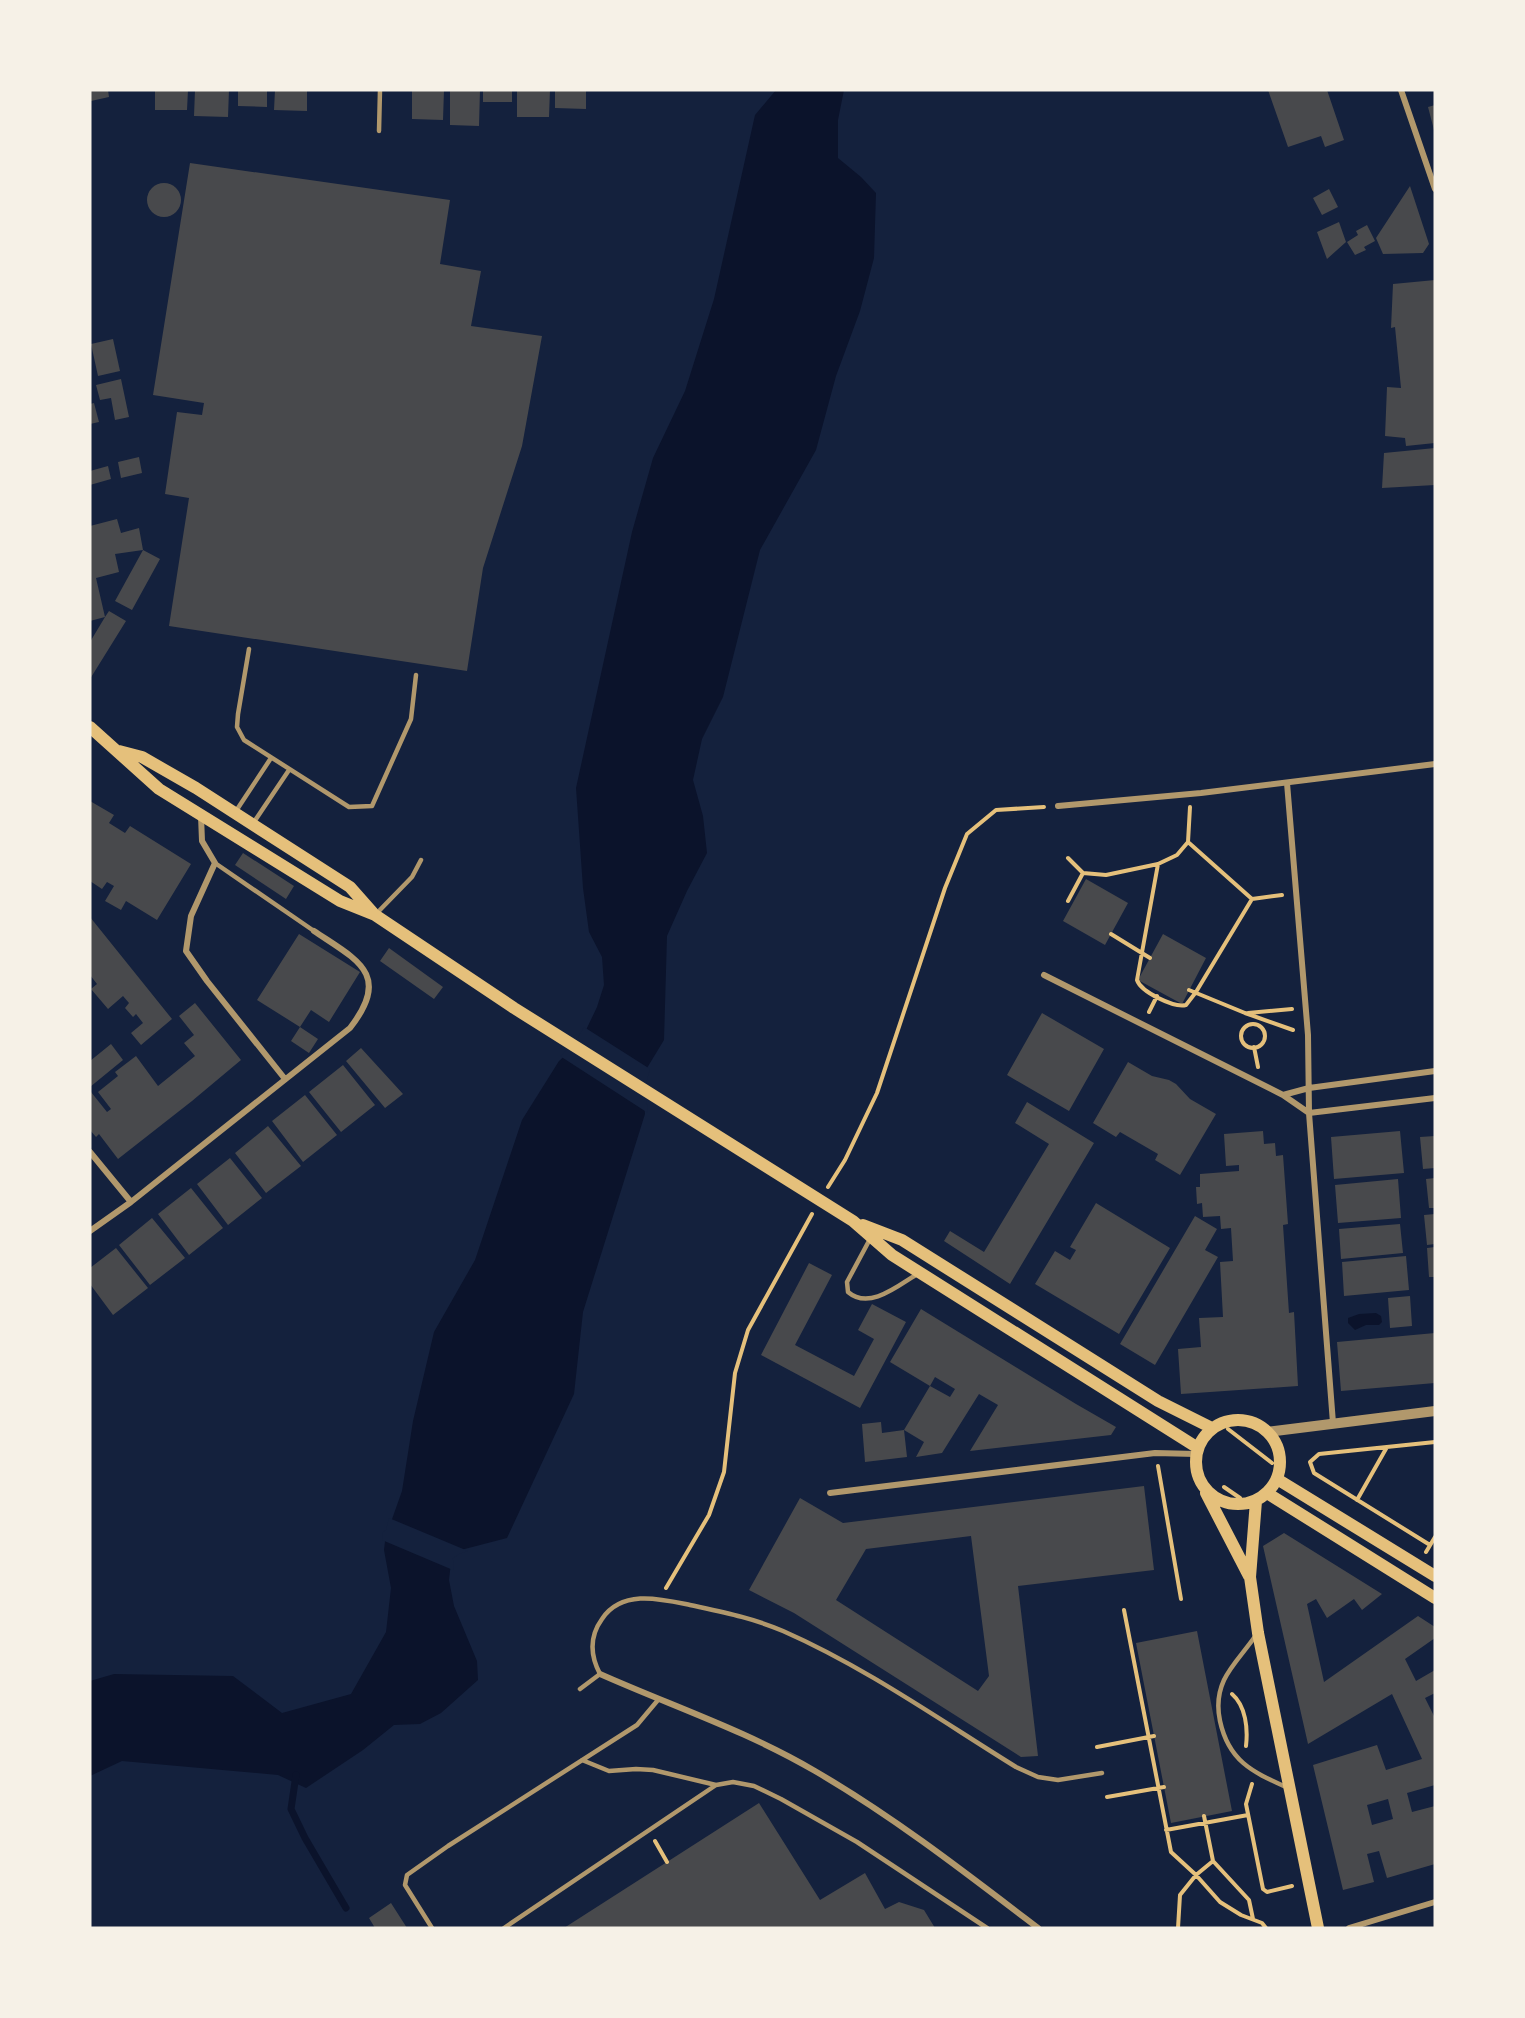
<svg xmlns="http://www.w3.org/2000/svg" width="1525" height="2018" viewBox="0 0 1525 2018" font-family="Barlow,sans-serif">
<rect width="100%" height="100%" fill="#14213d"/>
<!-- water -->
<path fill="#0b132b" d="M776,90h68l-6,30v38l23,19 15,16 -2,65 -14,53 -24,65 -20,74 -56,100 -37,147 -21,42 -9,41 10,36 4,37 -20,38 -20,45 -3,104 -17,28 -61,-38 11,-23 7,-22 -2,-28 -13,-25 -6,-44 -7,-100 56,-256 21,-74 32,-67 29,-92 41,-184z
M574,1047l69,43 2,24 -62,198 -9,82 -67,144 -50,13 -66,-29 11,-31 11,-70 21,-89 41,-72 47,-140 37,-59z
M1376,1313l5,3 1,6 -3,3h-13l-11,5 -7,-7v-5l11,-4z
M386,1533l65,29 -2,18 5,26 23,55 1,19 -37,33 -21,11 -26,1 -31,25 -57,38 -28,-13 -156,-14 -32,15v-95l24,-7 119,2 49,37 69,-19 35,-62 5,-44 -7,-38z"/>
<!-- pier -->
<path fill="#14213d" d="M584,1027l66,42 -5,18 3,26 -88,-57 14,-12z
M389,1518l79,33 -9,3 -7,5 2,2 -1,9 -71,-30 1,-8 3,-2z"/>
<g fill="none" stroke-linecap="round" stroke-linejoin="round">
<!-- stream -->
<path stroke="#0b132b" stroke-width="7" d="M296,1775l-5,34 14,29 41,70"/>
</g>
<!-- building -->
<path fill="#48494c" fill-rule="evenodd" d="M90,90h18l1,7 -18,4z
M155,90h33l-1,20h-32z
M195,90h34l-1,27 -34,-1z
M238,90h29v17l-29,-1z
M275,90h32v21l-33,-1z
M412,90h32l-1,30 -31,-1z
M450,90h30l-1,36 -29,-1z
M483,90h29v12h-29z
M517,90h33l-1,27h-32z
M555,90h31v19l-31,-1z
M1268,90h59l17,50 -19,7 -4,-11 -33,11z
M1435,105v25h-1l-6,-23z
M190,163l260,37 -10,64 41,7 -10,55 71,10 -20,110 -39,122 -16,103 -298,-45 20,-128 -24,-4 12,-82 25,3 2,-12 -51,-8z
M147 200a17 17 0 1 1 34 0a17 17 0 1 1-34 0Z
M1410,186l19,58 -6,9 -40,1 -7,-16z
M1329,189l9,18 -16,8 -9,-17z
M1339,222l7,20 -19,17 -10,-27z
M1367,225l8,16 -11,6 2,3 -11,5 -8,-13 11,-7 -2,-4z
M1435,280v163l-29,3 -1,-8 -20,-2 2,-49 14,1 -6,-61 -4,1 2,-44z
M113,339l7,32 -22,5 -7,-32z
M121,379l8,38 -14,3 -4,-22 -11,2 -4,-15z
M94,403l5,19 -9,2v-20z
M1435,448v37l-53,3 2,-35z
M139,457l3,16 -21,5 -3,-16z
M108,466l3,13 -21,6v-14z
M117,519l4,14 18,-5 4,22 17,9 -28,51 -17,-9 28,-51 -28,4 4,18 -23,6 9,39 4,-6 17,10 -36,58v-37l15,-25 -15,4v-95z
M90,801l24,14 -5,8 16,10 5,-7 61,38 -34,56 -31,-19 -5,9 -16,-9 9,-15 -7,-4 -5,7 -12,-8z
M243,853l51,33 -8,13 -51,-34z
M1086,879l42,24 -23,42 -42,-24z
M90,917l82,102 -31,26 -10,-12 12,-10 -7,-9 -3,3 -8,-9 4,-5 -6,-7 -15,13 -17,-20 6,-5 -7,-9z
M299,934l61,38 -31,50 -18,-12 -11,17 -43,-27z
M1163,934l43,24 -24,46 -44,-24z
M389,948l54,39 -9,12 -54,-38z
M195,1003l46,57 -49,41 -74,58 -19,-25 -3,3 -6,-7v-37l1,-1 16,20 4,-3 -13,-17 20,-16 -3,-4 21,-16 22,30 37,-30 -11,-13 10,-8 -15,-19z
M1042,1013l62,36 -35,62 -62,-36z
M300,1027l18,12 -9,14 -18,-12z
M111,1044l12,16 -33,27v-26z
M361,1048l42,46 -18,14 -39,-47z
M1128,1062l24,14 17,4 7,4 14,15 26,15 -36,61 -25,-15 3,-6 -38,-22 -4,5 -23,-14z
M343,1065l32,40 -34,27 -32,-40z
M305,1095l32,40 -34,27 -31,-41z
M1027,1102l67,41 -84,141 -66,-43 6,-10 34,21 65,-108 -34,-21z
M268,1126l33,40 -35,27 -31,-40z
M1263,1131l1,13 11,-1 1,13 7,-1 5,69 -5,1 6,88 5,-1 4,74 -117,8 -3,-45 23,-2 -2,-29 24,-1 -3,-55 13,-1 -2,-33 -10,1 -1,-13 -17,1 -1,-14 -5,1 -1,-17h4v-13l39,-3v-6l-13,1 -2,-32z
M1400,1131l4,42 -70,6 -3,-42z
M1435,1136v32l-12,1 -3,-32z
M230,1158l32,40 -34,27 -31,-41z
M1435,1178v30h-6l-3,-29z
M1398,1179l3,39 -63,5 -3,-38z
M191,1188l32,40 -34,27 -31,-41z
M1096,1203l74,45 -51,86 -84,-50 20,-33 15,9 6,-10 -6,-3z
M1435,1214v30l-8,1 -3,-30z
M1195,1216l22,13 -12,21 13,7 -63,108 -35,-21z
M152,1218l33,40 -35,27 -31,-40z
M1400,1224l3,29 -62,6 -2,-30z
M1435,1247v30h-6l-2,-29z
M116,1248l32,40 -35,27 -23,-31v-16z
M1406,1256l3,34 -65,6 -2,-34z
M809,1263l23,12 -37,70 59,31 20,-37 -16,-9 14,-26 34,18 -46,86 -99,-53z
M1410,1296l2,30 -22,2 -2,-30z
M921,1309l155,95 40,23 -5,8 -141,16 28,-46 -19,-11 -37,59 -26,4 8,-15 -20,-12 3,27 -42,5 -3,-38 19,-2 1,11 22,-3 26,-44 20,11 5,-8 -20,-12 -5,9 -40,-24z
M1435,1333v50l-94,8 -4,-49z
M1144,1486l10,84 -136,16 20,170 -17,1 -227,-144 -45,-23 51,-92 43,25zM971,1536l18,140 -11,15 -142,-91 30,-51z
M1284,1533l98,61 -20,16 -8,-11 -27,19 -11,-19 -9,5 17,78 94,-66 17,11v11l-30,21 11,22 19,-11v23l-10,5 10,20v67l-28,8 5,19 23,-6v58l-48,14 -8,-27 -12,3 7,28 -31,8 -30,-125 64,-20 9,25 36,-11 -30,-65 -84,50 -45,-198zM1388,1799l5,20 -21,6 -5,-20z
M1197,1631l35,180 -61,12 -35,-180z
M759,1803l61,97 45,-27 20,36 14,-7 25,8 11,18h-371z
M391,1903l16,25h-32l-6,-10z"/>
<g fill="none" stroke-linecap="round" stroke-linejoin="round">
<!-- path -->
<path stroke="#e5c07b" stroke-width="4" d="M1188,842l64,57
M1068,858l15,15 23,2 52,-11 19,-9 11,-13 2,-35
M1158,864l-21,116c4,12 37,28 49,25l10,-13 56,-93 30,-4
M1068,901l15,-28
M1111,934l39,24
M1189,990l56,23 48,17
M1149,1012l8,-16
M1248,1013l44,-4
M1241 1036a12 12 0 1 1 24 0a12 12 0 1 1-24 0Z
M1254,1047l4,20
M828,1187l17,-27 32,-67 68,-205 22,-54 29,-24 48,-3
M1228,1429l44,34
M1158,1466l23,133
M1224,1487l16,11
M1357,1500l30,-53
M1430,1545l-116,-72 -4,-11 9,-8 116,-12
M1426,1552l9,-15
M666,1588l43,-73 15,-43 11,-99 13,-43 64,-116
M1124,1610l47,242 25,23 24,27 21,13 21,8 4,5
M1232,1694c14,12 16,35 14,52
M1097,1747l57,-11
M1252,1784l-6,20 17,85 4,3 25,-6
M1107,1797l57,-10
M1204,1816l9,45 36,39 4,19
M1166,1830l82,-15
M655,1841l12,21
M1178,1928l2,-33 16,-20 17,-14"/>
<!-- service -->
<path stroke="#b1986c" stroke-width="4.5" d="M379,131l1,-41
M249,649l-11,65 -1,13 7,13 105,67 23,-1 39,-87 5,-44
M236,811l35,-53
M254,822l35,-52
M215,863l99,68
M377,913l35,-36 9,-17
M870,1239l-23,43 1,10c22,19 52,-8 71,-19
M1256,1635c-10,15 -25,30 -32,45 -6,13 -7,27 -4,41 9,41 33,51 68,67
M580,1689l20,-15c-10,-19 -11,-37 2,-55 20,-30 59,-20 88,-14 32,7 63,13 93,26 82,36 157,89 233,136l22,10 20,3 44,-7
M582,1760l27,11 27,-2 17,1 63,15
M432,1928l-27,-43 2,-10 41,-29 189,-121 21,-25
M504,1928l212,-143 17,-3 21,4 27,13 76,43 130,86"/>
<!-- minor -->
<path stroke="#b1986c" stroke-width="6" d="M1401,90l34,99
M1287,783l21,252 1,78 24,310
M1058,806l143,-13 234,-29
M201,816l1,25 13,22 -24,53 -5,35 21,30 78,98
M1044,975l239,120 26,18 126,-15
M1283,1095l26,-7 126,-17
M90,1152l41,50
M90,1231l41,-29 219,-174c42,-54 7,-68 -36,-97
M830,1493l325,-40 41,1
M600,1674c72,32 147,57 215,97 79,46 151,102 223,157
M1349,1928l86,-26"/>
<!-- tertiary -->
<path stroke="#b1986c" stroke-width="10" d="M1267,1432l168,-21"/>
<!-- secondary -->
<path stroke="#e5c07b" stroke-width="12" d="M90,727l69,62 181,112 35,14 139,93 339,213 39,34 306,193
M119,751l23,6 54,31 154,99 23,26
M863,1225l39,15 256,161 54,27
M1196 1462a42 42 0 1 1 84 0a42 42 0 1 1-84 0Z
M1277,1479l158,97
M1206,1493l43,83
M1267,1493l168,105
M1256,1501l-6,76 8,56 60,295"/>
</g>
<!-- border -->
<rect width="1525" height="2018" fill="none" stroke="#f6f1e7" stroke-width="183"/>
</svg>
